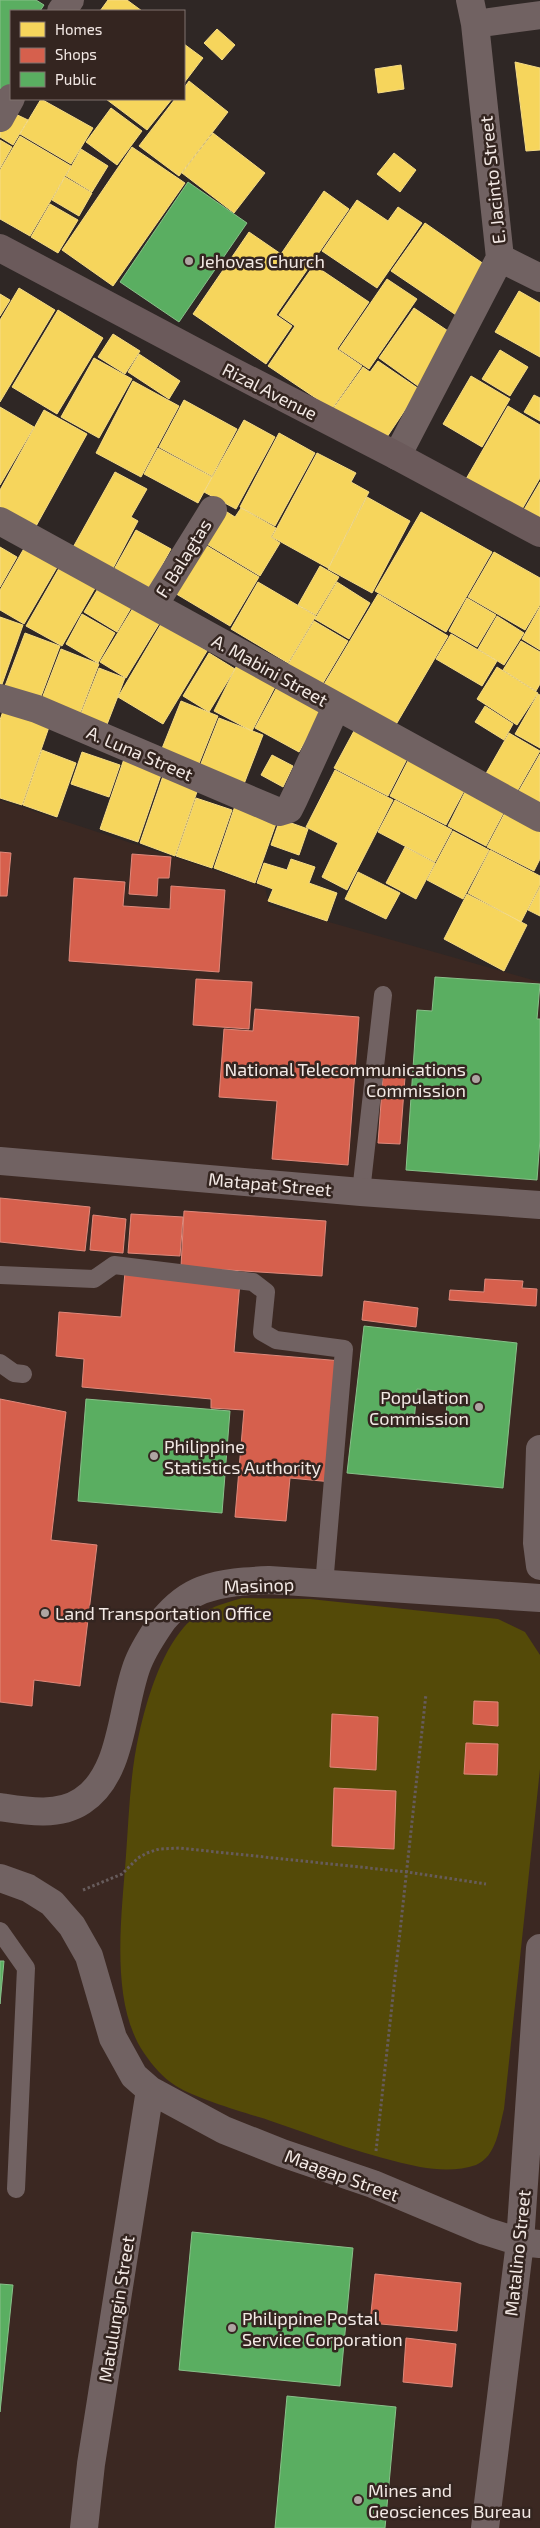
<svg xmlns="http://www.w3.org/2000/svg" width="540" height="2528" viewBox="0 0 540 2528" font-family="'Exo 2',sans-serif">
<rect width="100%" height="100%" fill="#2f2725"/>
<!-- built -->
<path fill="#3b2822" d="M0,800l265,87 4,18 271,77v1546h-540z"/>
<!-- green -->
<path fill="#544a08" d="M242,1598l68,1 188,20 27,13 15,23v114l-36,340c-5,19 -7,47 -28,56 -17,6 -38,5 -56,2 -51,-10 -102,-30 -152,-47 -25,-8 -71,-21 -92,-34 -14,-9 -23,-20 -32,-33 -35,-51 -22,-139 -18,-198 3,-40 4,-81 13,-121 8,-35 21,-79 45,-107 15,-17 38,-23 58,-29z"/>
<!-- homes -->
<path fill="#f6d55c" stroke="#f5db85" d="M108,0h19l15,11h-42z
M217,29l18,16 -13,15 -18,-17z
M184,44l19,14 -19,25z
M515,62l25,6v82l-14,1z
M401,65l3,24 -26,4 -3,-24z
M189,81l39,31 -49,64 -40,-30 36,-47h9v-11z
M41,99l52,29 -22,36 -51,-30z
M106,99h66l-25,31z
M111,108l31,23 -25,34 -31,-23z
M7,110l21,10 -15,25 -13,-8v-14z
M213,133l52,40 -31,40 -52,-40z
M20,136l51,30 -41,70 -30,-17v-49z
M0,140l12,7 -12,21z
M132,147l53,36 -72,103 -51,-36z
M81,149l27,17 -16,26 -26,-16z
M394,153l22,17 -16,22 -23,-18z
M65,177l27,16 -13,23 -27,-16z
M324,191l25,18 -73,106 16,11 -26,38 -73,-50 56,-82 32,22z
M357,200l31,21 10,-14 24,16 -45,65 -55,-37z
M50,204l28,16 -20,33 -27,-16z
M425,223l66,46 -32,48 -68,-46z
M314,265l55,37 -32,47 25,17 -30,43 -64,-43 27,-40 -16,-11z
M387,279l30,20 -48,70 -30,-20z
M19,288l36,22 -55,92v-82z
M519,291l21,12v54l-45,-25z
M0,294l10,6 -10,16z
M414,308l40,27 -36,51 -39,-28z
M58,310l45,28 -46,76 -45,-27z
M113,334l27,17 -15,23 -27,-17z
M500,350l28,17 -18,29 -28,-17z
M139,354l41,27 -11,18 -41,-27z
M94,358l38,21 -33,59 -38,-21z
M378,361l41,28 -36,54 -50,-34 30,-42 7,5z
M471,376l39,23 -28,48 -39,-23z
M133,381l46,25 -38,71 -45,-24z
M534,395l6,3v23l-16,-9z
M184,400l53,29 -25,47 -53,-29z
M508,406l32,19v53l-19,33 -55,-32z
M0,407l34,20 -34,58z
M44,410l43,24 -52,94 -35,-19v-19z
M244,420l31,17 -39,72 -32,-17z
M279,433l36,20 -40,73 -35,-19z
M158,448l54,29 -14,26 -54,-29z
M317,453l39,20 -5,9 18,10 -41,76 -56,-31z
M115,472l32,17 -16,28 7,4 -27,51 -40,-21z
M540,482v41l-18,-10z
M367,497l43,24 -38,72 -44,-24z
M219,507l16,10 6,-9 35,20 -5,9 9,6 -20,33 -60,-36z
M421,512l71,40 -46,80 -71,-41z
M136,530l35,19 -24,43 -35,-19z
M30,538l33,19 -39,67 -24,-14v-20z
M202,543l57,34 -29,49 -57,-34z
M0,547l17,10 -17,30z
M494,552l46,26v27l-15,25 -57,-33z
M62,563l36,20 -36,63 -36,-20z
M320,566l19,11 -23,38 -18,-10z
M102,582l33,19 -18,31 -33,-20z
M258,582l58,34 -28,47 -57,-34z
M337,582l33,21 -21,36 -34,-20z
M378,594l70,42 -54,92 -71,-42z
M467,598l29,17 -19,32 -28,-16z
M136,603l26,16 -36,59 -26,-16z
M540,607v43l-18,-11z
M82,614l33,19 -17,30 -32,-19z
M497,616l27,17 -20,32 -26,-16z
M0,617l23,8 -23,65z
M314,621l34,20 -28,47 -34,-20z
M161,624l46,27 -44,73 -45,-27z
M25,633l35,13 -20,53 -35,-13z
M451,634l46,27 -15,25 -46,-27z
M521,641l19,11v32l-4,7 -33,-21z
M61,649l38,15 -20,52 -38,-15z
M209,653l26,16 -26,43 -26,-16z
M237,665l39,20 -24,46 -38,-20z
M497,667l41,26 -21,32 -40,-26z
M99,668l26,10 -19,49 -26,-11z
M277,687l45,24 -23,41 -44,-24z
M538,694l2,1v53l-25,-14z
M181,701l37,15 -20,50 -37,-15z
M485,706l28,18 -9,16 -29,-18z
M3,711l46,16 -27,78 -22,-7v-78z
M219,718l44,17 -19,49 -44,-18z
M355,729l53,28 -20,39 -54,-28z
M509,733l31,18 -25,44 -31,-18z
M42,750l34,13 -19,54 -34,-12z
M82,752l38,13 -11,32 -38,-13z
M540,754v56l-24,-14z
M272,755l21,11 -10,21 -22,-12z
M410,757l44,23 -2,5 12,6 -18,34 -56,-29z
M124,759l38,13 -24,70 -38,-13z
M335,770l58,30 -46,90 -25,-13 16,-34 -32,-16z
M164,773l35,13 -24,70 -35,-13z
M466,790l39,20 -19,36 -38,-20z
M196,798l36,12 -20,58 -36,-12z
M237,800l42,15 -24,68 -41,-15z
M395,800l57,30 -17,32 -57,-30z
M508,807l32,17v35l-6,12 -47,-24z
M280,819l28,10 -9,26 -28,-10z
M453,831l36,19 -26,49 -36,-19z
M405,847l30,16 -19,36 -30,-16z
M490,850l50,26v9l-19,37 -53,-29z
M291,859l24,8 -6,16 28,10 -10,28 -59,-20 5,-12 -16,-6 7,-20 23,7z
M358,872l42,21 -14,26 -41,-20z
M540,887v29l-12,-6z
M467,894l60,31 -23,46 -60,-32z"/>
<!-- shops -->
<path fill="#d6604d" stroke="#df897b" d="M0,852l11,1 -4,43h-7z
M132,854l39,3 -2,21h-11l-1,18 -28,-2z
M74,878l51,4 -2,24 47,3 1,-23 54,4 -6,82 -150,-11z
M196,979l56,3 -3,47 -56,-4z
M255,1009l104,8 -11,148 -76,-6 5,-58 -58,-4 5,-68 29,2z
M383,1076l22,1 -5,67 -22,-1z
M0,1198l90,9 -5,44 -85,-9z
M184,1211l142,10 -4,55 -141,-9z
M131,1214l52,3 -3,39 -52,-3z
M93,1215l33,4 -3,34 -33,-3z
M125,1272l115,10 -6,70 108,9 -10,121 -42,-4 -4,43 -51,-4 9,-107 -33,-2v-9l-129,-12 2,-28 -28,-3 3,-44 62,5z
M485,1279l38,2 -1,7 15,1 -1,17 -87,-6 1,-10 34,2z
M364,1301l54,7 -2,19 -54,-7z
M0,1399l66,13 -15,128 46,5 -17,141 -46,-6 -2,26 -32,-4z
M474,1701l24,1v24l-25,-2z
M332,1714l46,3 -2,53 -46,-3z
M466,1743l32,1 -1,31 -33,-1z
M334,1788l62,3 -2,58 -62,-3z
M375,2274l86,9 -4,48 -87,-8z
M406,2338l50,6 -4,43 -49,-5z"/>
<!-- public -->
<path fill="#5aae61" stroke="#88c089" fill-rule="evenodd" d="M0,0h36l8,5 -4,6h-29v78l-11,3z
M188,182l59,41 -68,99 -59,-40z
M435,977l105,7 -3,35h3v120l-3,41 -131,-10 11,-160 15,1z
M364,1326l153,17 -14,145 -156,-15zM417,1389l31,3 -3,34 -31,-4z
M86,1399l144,12 -8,102 -144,-12z
M0,1961h4l-4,43z
M192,2232l161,16 -13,138 -161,-16z
M0,2284l13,1 -13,127z
M287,2396l109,11 -11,121h-110z"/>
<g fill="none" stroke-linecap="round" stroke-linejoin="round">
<!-- path -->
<path stroke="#675c5c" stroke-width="3" stroke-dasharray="2.5 2.5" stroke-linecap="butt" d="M83,1890l39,-16 16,-16 9,-5 12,-4 20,-1 228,24 79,12
M376,2151l50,-457"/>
<!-- lane -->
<path stroke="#716262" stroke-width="18" d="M361,1192l22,-197
M0,1275l94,4 20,-14 139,17 13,10 -4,40 14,8 68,9 -20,236
M0,1363l14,10 9,1
M0,1931l26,37 -10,221"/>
<!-- street -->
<path stroke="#716262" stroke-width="28" d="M61,11l9,-11
M475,24l65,-9
M0,118l11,-20
M500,258l40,20
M397,456l103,-198 -25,-234 -5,-24
M0,521l540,297
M154,605l59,-95
M0,698l37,11 242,103 10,-3 5,-10 42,-92
M0,1161l361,31 179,13
M540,1449l-3,94 3,23
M0,1807c26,4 58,10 82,-6 42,-27 39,-96 56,-138 6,-15 16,-30 25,-43 10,-12 23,-24 39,-30 22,-8 44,-9 67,-10l271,18
M0,1878l28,10 24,15 20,23 17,30 24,82 21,38 16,14 74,40 58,23 91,31 112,47 35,11 20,2
M84,2528l7,-64 59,-374
M485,2528l35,-286 20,-294"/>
<!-- secondary -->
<path stroke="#6b5a5b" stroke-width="28" d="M0,248l230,122 167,86 143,77"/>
</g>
<!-- markers -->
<g fill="#aea5a2" stroke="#342520" stroke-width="2">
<circle cx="189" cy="261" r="5"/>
<circle cx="476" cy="1079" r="5"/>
<circle cx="479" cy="1407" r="5"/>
<circle cx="154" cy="1456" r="5"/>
<circle cx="45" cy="1613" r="5"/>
<circle cx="232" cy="2328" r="5"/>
<circle cx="358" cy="2500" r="5"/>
</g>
<g text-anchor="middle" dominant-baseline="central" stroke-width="5" stroke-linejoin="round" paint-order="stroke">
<!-- street labels -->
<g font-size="18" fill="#f3e9e5" stroke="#342520">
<text transform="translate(492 180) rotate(-96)">E. Jacinto Street</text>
<text transform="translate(270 391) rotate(27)">Rizal Avenue</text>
<text transform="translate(183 558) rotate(-58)">F. Balagtas</text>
<text transform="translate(270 670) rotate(29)">A. Mabini Street</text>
<text transform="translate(140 753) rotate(23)">A. Luna Street</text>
<text transform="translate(270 1184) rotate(5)">Matapat Street</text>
<text transform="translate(259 1585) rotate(-2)">Masinop</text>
<text transform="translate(342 2175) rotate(20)">Maagap Street</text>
<text transform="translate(517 2253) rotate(-84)">Matalino Street</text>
<text transform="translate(116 2309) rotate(-81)">Matulungin Street</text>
</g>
<!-- poi labels -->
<g font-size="18" fill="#f3e9e5" stroke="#342520" text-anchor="start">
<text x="199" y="261">Jehovas Church</text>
<text x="466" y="1069" text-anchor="end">National Telecommunications<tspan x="466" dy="21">Commission</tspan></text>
<text x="469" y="1397" text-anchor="end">Population<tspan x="469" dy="21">Commission</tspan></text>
<text x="164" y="1446">Philippine<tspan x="164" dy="21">Statistics Authority</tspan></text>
<text x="55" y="1613">Land Transportation Office</text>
<text x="242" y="2318">Philippine Postal<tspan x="242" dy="21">Service Corporation</tspan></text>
<text x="368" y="2490">Mines and<tspan x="368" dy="21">Geosciences Bureau</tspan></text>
</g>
</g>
<!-- legend -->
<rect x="10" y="10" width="175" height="90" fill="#342520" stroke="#80736f"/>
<rect x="20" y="22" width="25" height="15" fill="#f6d55c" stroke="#80736f"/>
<text x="55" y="35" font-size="15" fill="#f3e9e5">Homes</text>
<rect x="20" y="48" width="25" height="15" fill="#d6604d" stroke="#80736f"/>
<text x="55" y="60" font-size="15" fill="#f3e9e5">Shops</text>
<rect x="20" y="72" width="25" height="15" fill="#5aae61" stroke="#80736f"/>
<text x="55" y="85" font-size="15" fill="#f3e9e5">Public</text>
</svg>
